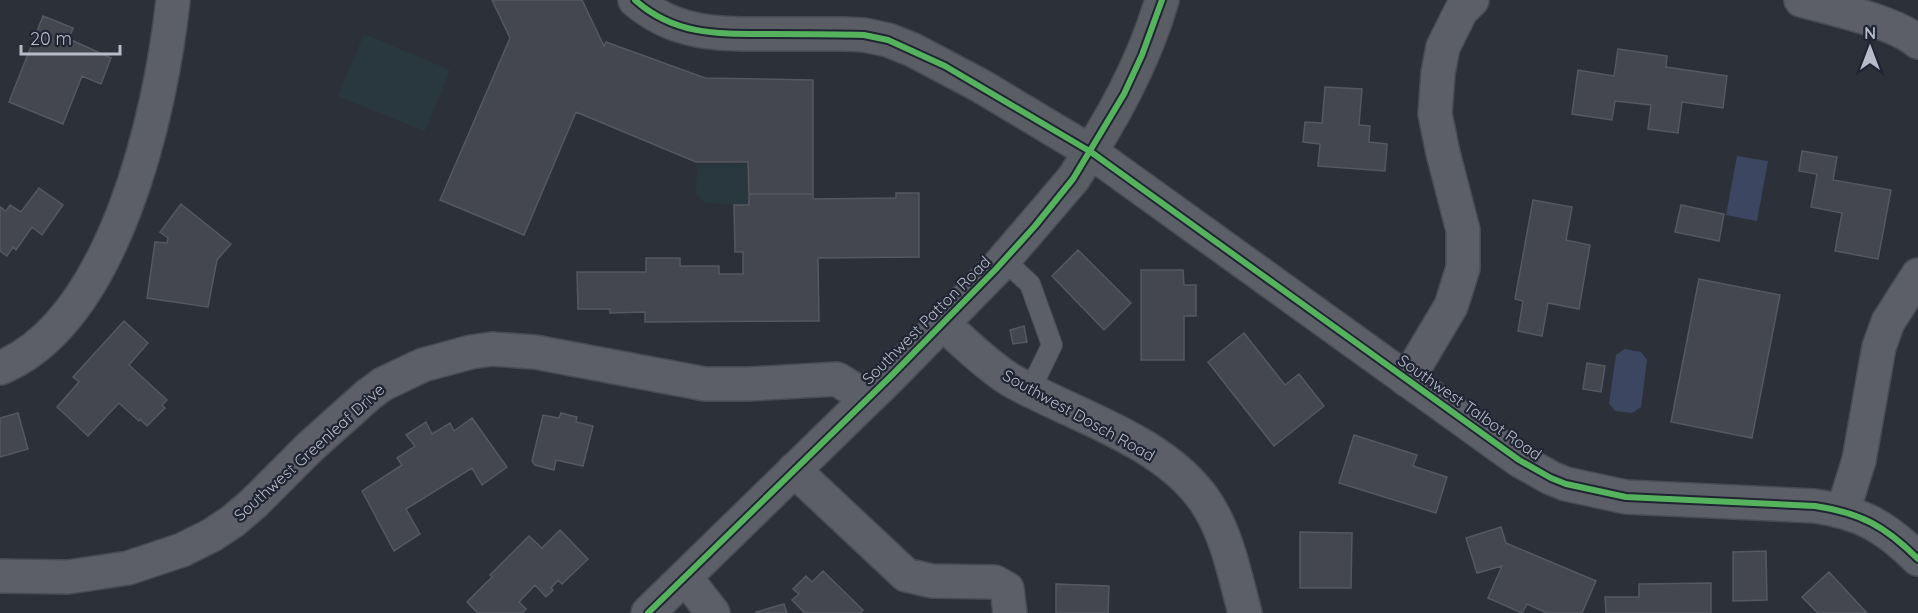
<svg xmlns="http://www.w3.org/2000/svg" width="1918" height="613" viewBox="0 0 1918 613" font-family="Quicksand,sans-serif">
<rect width="100%" height="100%" fill="#2c3039"/>
<!-- green -->
<path fill="#29383e" d="M364,34l86,36 -25,61 -87,-35z
M747,164l2,41 -44,-2 -9,-9 1,-29z"/>
<!-- water -->
<path fill="#3d4661" d="M1737,156l31,5 -11,60 -31,-6z
M1625,349l16,3 6,8 -6,47 -9,6 -17,-2 -6,-8 7,-48z"/>
<!-- building -->
<path fill="#44474e" stroke="#555861" stroke-width="1.5" d="M492,0h90l22,46 2,-4 99,36 108,2v114h-64l-1,-32h-52l-120,-50 -52,123 -84,-35 70,-162z
M43,16l30,12 -4,11 42,19 -10,26 -19,-8 -19,48 -54,-22z
M1618,49l49,7 -1,11 61,9 -4,32 -41,-6 -4,31 -30,-4 3,-24 -36,-4 -3,19 -40,-6 6,-44 36,6z
M1325,87l37,2 -3,36 11,1 -1,16 18,2 -2,27 -67,-5 2,-22 -17,-2 2,-20 17,1z
M1802,151l35,6 -4,23 58,10 -13,69 -43,-8 7,-38 -31,-6 6,-33 -18,-3z
M39,188l24,17 -21,30 -10,-8 -16,23 -3,-3 -6,9 -7,-5v-44l6,4 4,-6 11,7z
M896,193h23v64l-101,1 1,63 -174,1v-10l-35,1v-4h-32l-1,-37h69v-14h34v8h39v8h24v-22h-8l-1,-47h15v-11h64v5l83,-1z
M1533,200l39,7 -6,33 24,5 -11,64 -31,-6 -6,33 -24,-5 5,-30 -8,-2z
M181,204l50,40 -14,16 -9,47 -61,-9 8,-56 12,1 1,-5 -8,-6z
M1681,205l43,9 -5,27 -44,-9z
M1078,250l53,53 -27,27 -52,-54z
M1141,270h42l1,15h12v31h-12v44h-43z
M1699,279l81,16 -28,143 -81,-16z
M124,321l24,22 -19,22 38,35 -5,5 3,3 -18,18 -7,-7 -1,2 -20,-18 -31,33 -31,-29 22,-25 -6,-5z
M1024,326l3,16 -14,2 -3,-14z
M1244,333l41,52 14,-11 25,32 -50,40 -66,-84z
M1587,363l18,3 -4,26 -18,-3z
M18,413l10,36 -28,8v-39z
M561,413l16,4 -1,5 17,4 -10,40 -27,-6 -2,10 -19,-5 -3,-4 11,-46 16,3z
M472,418l35,49 -25,18 -10,-17 -66,41 14,25 -26,17 -32,-60 40,-26 -5,-7 18,-12 -9,-11 20,-13 6,12 18,-11 4,8z
M1354,435l63,20 -4,11 34,11 -11,36 -97,-30z
M1501,527l5,16 90,38 -14,32h-35l-20,-9 -5,9 -34,-15 14,-32 -25,7 -11,-35z
M560,530l28,29 -26,25 -4,-4 -7,8 2,2 -7,7 -11,-12 -16,17 7,7 -4,4h-44l-11,-11 25,-25 -2,-2 39,-39 13,12z
M1300,532l52,1 -1,55h-51z
M1766,551l1,49 -34,1v-49z
M823,571l40,39 -2,3h-56l-13,-13 7,-6 -6,-5 13,-13 6,6z
M1829,572l38,41h-49l-16,-16z
M1711,583v30h-105l-1,-16h34v-13z
M1056,584l53,2 -1,27h-52z
M784,604l3,9h-31v-1z"/>
<g fill="none" stroke-linecap="round" stroke-linejoin="round">
<defs>
<path id="service" d="M1004,260l26,24 22,61 -22,45"/>
<path id="minor" d="M1801,0c32,9 92,21 117,42
M0,368c115,-47 161,-256 173,-368
M1407,380l44,-74 12,-38v-38l-20,-77 -8,-39 3,-41 5,-26 18,-36 11,-11
M794,470l112,105 26,6 63,1 12,7 3,24
M1843,511l16,-51 20,-113 9,-25 30,-47
M0,576l68,1 60,-9 54,-18 30,-15 21,-14 21,-18 56,-56 58,-52 15,-11 40,-19 48,-13 21,-3 43,3 170,32h43l89,-5 30,19
M685,577l28,36"/>
<path id="tertiary" d="M1091,152l428,308 32,18 15,6 60,13 189,9c46,7 70,20 103,53
M942,323c22,19 43,41 67,56 13,8 27,14 41,21 53,25 121,51 155,101 22,32 30,75 40,112
M648,613l243,-237 105,-107 77,-90"/>
<path id="secondary" d="M635,0c39,34 81,34 130,34 26,0 52,0 79,0l20,1 24,5 25,10 68,36 110,66
M1073,179c37,-56 70,-114 89,-179"/>
</defs>
<!-- service casing -->
<use href="#service" stroke="#484b52" stroke-width="22"/>
<!-- minor casing -->
<use href="#minor" stroke="#484b52" stroke-width="36"/>
<!-- tertiary casing -->
<use href="#tertiary" stroke="#484b52" stroke-width="36"/>
<!-- secondary casing -->
<use href="#secondary" stroke="#484b52" stroke-width="36"/>
<!-- service -->
<use href="#service" stroke="#5c5f67" stroke-width="20"/>
<!-- minor -->
<use href="#minor" stroke="#5c5f67" stroke-width="33"/>
<!-- tertiary -->
<use href="#tertiary" stroke="#5c5f67" stroke-width="33"/>
<!-- secondary -->
<use href="#secondary" stroke="#5b5d65" stroke-width="33"/>
<defs>
<path id="cycleway" d="M635,0c40,36 85,34 136,34 31,0 62,0 93,1l24,5 57,26 146,86 428,308 32,18 15,6 60,13 189,9c46,7 70,20 103,53
M648,613l243,-237 105,-107 39,-43 38,-47 51,-85 18,-39 20,-55"/>
</defs>
<!-- cycleway casing -->
<use href="#cycleway" stroke="#202533" stroke-width="10"/>
<!-- cycleway -->
<use href="#cycleway" stroke="#56b35d" stroke-width="6"/>
</g>
<g text-anchor="middle" dominant-baseline="central" stroke-width="4.5" stroke-linejoin="round" paint-order="stroke">
<!-- street labels -->
<g font-size="16" fill="#b8bbc9" stroke="#202533">
<text transform="translate(926 320) rotate(-45)">Southwest Patton Road</text>
<text transform="translate(1470 407) rotate(35)">Southwest Talbot Road</text>
<text transform="translate(1079 415) rotate(29)">Southwest Dosch Road</text>
<text transform="translate(309 452) rotate(-42)">Southwest Greenleaf Drive</text>
</g>
</g>
<!-- north arrow -->
<g transform="translate(1870 48)" stroke="#202533" stroke-width="4.5" paint-order="stroke">
<path d="M0-4.5L10 22L0 15L-10 22Z" fill="#b8bbc9"/>
<text y="-9" font-size="16" font-weight="bold" text-anchor="middle" fill="#b8bbc9">N</text>
</g>
<!-- scale -->
<path d="M21 45v9h99v-9" fill="none" stroke="#b8bbc9" stroke-width="3"/>
<text x="30" y="45" font-size="18" fill="#b8bbc9" stroke="#202533" stroke-width="4.5" paint-order="stroke">20 m</text>
</svg>
